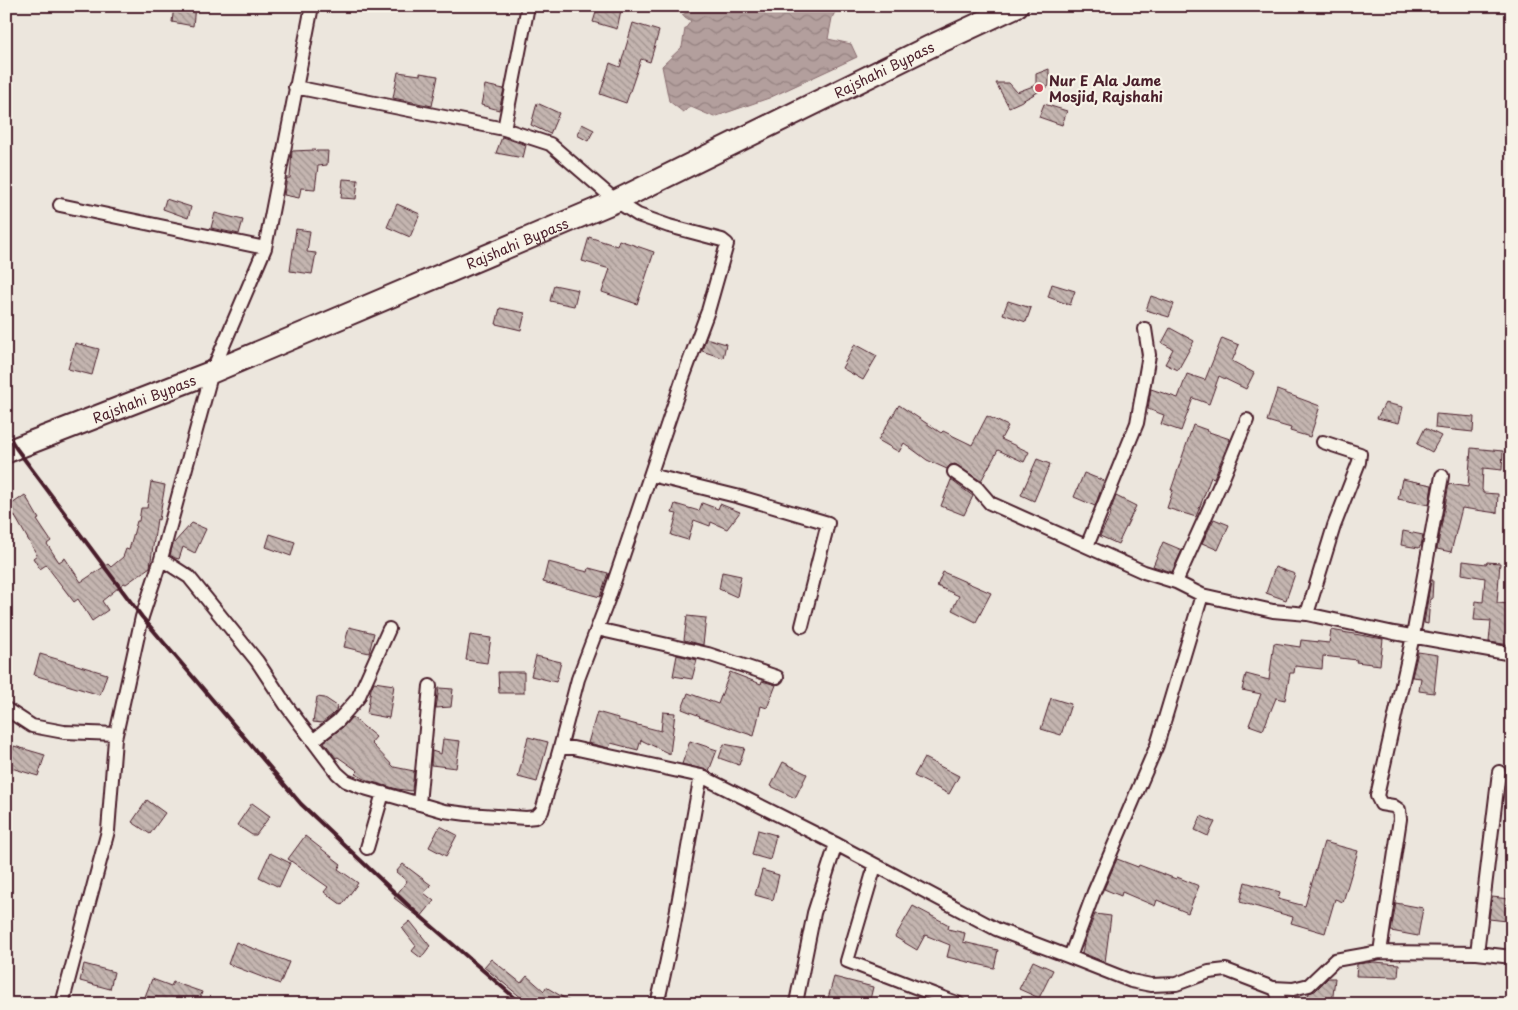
<svg xmlns="http://www.w3.org/2000/svg" width="1518" height="1010" viewBox="0 0 1518 1010" font-family="'Playpen Sans',sans-serif">
<defs>
<pattern id="water-waves" width="16" height="10" patternUnits="userSpaceOnUse" patternTransform="scale(1.25)"><rect width="16" height="10" fill="#b39f9d"/><path d="M0 5q4-4 8 0t8 0" fill="none" stroke="#948180"/></pattern>
<pattern id="building-back-hatch" width="6" height="6" patternUnits="userSpaceOnUse" patternTransform="scale(1.25)"><rect width="6" height="6" fill="#c4b5b0"/><path d="M-1 5l2 2M0 0l6 6M5-1l2 2" fill="none" stroke="#a1938f"/></pattern>
</defs>
<rect width="100%" height="100%" fill="#ece6dd"/>
<filter id="ink" filterUnits="userSpaceOnUse"><feTurbulence type="fractalNoise" baseFrequency=".02" numOctaves="2"/><feDisplacementMap in="SourceGraphic" scale="10" xChannelSelector="R" yChannelSelector="G"/><feConvolveMatrix kernelMatrix="1 2 1 2 8 2 1 2 1" color-interpolation-filters="sRGB"/></filter>
<g filter="url(#ink)">
<!-- water -->
<path fill="url(#water-waves)" stroke="#896c6f" d="M684,6h154l-6,12 -4,21 23,5 6,13 -88,41 -55,19 -23,-10 -8,5 -14,-11 -7,-35 20,-19 3,-18 6,-8 -9,-6 8,-4z"/>
<!-- building -->
<path fill="url(#building-back-hatch)" stroke="#4a1f2b" d="M174,6h21l-2,20 -21,-4z
M598,6l23,4 -4,19 -24,-7z
M633,23l26,8 -9,31 -9,-3 -15,44 -26,-9 10,-31 10,4z
M1049,69v17l-29,16 -11,5 -13,-24h13l8,9 19,-7v-11z
M398,72l22,3v-2l18,3 -6,30 -39,-8z
M485,85l19,4 -5,21 -18,-5z
M537,103l22,10 -9,21 -19,-9z
M1044,104l23,7 -5,14 -23,-8z
M582,124l12,6 -6,11 -11,-6z
M502,137l24,8 -3,13 -27,-5z
M315,150v1h13l-1,14 -9,1 -3,23 -14,-1 -2,10 -15,-3 3,-17h3l2,-27z
M343,179l15,1 -2,19 -15,-1z
M166,199l25,8 -3,11 -25,-9z
M397,204l23,10 -10,23 -23,-10z
M215,213l28,7 -4,14 -28,-6z
M296,229l14,2 -3,21 9,1 -4,21 -22,-3z
M589,237l28,9 2,-6 35,12 -17,52 -35,-12 8,-23 -28,-8z
M1052,284l23,7 -5,14 -22,-8z
M554,285l24,5 -4,16 -24,-5z
M1151,296l23,8 -5,13 -23,-7z
M1008,301l23,7 -5,14 -23,-8z
M500,308l25,5 -4,17 -25,-6z
M1170,328l24,13 -16,29 -13,-6 8,-15 -11,-6z
M706,338l20,6 -3,14 -21,-7z
M1222,338l17,7 -7,16 22,12 -8,16 -27,-13 -10,28 -16,-6 -12,33 -20,-7 3,-9 -16,-6 3,-20 27,9 9,-24 18,6z
M75,343l24,6 -7,26 -24,-6z
M855,344l22,12 -14,24 -21,-12z
M1277,390l43,16 -10,31 -20,-6 1,-3 -24,-7z
M1385,403l18,4 -4,16 -22,-5z
M899,405l42,28 2,-2 29,14 15,-29 21,10 -7,13 28,13 -5,10 -26,-12 -17,31 -26,-17 -5,1 -3,4 -20,-9 -23,-17 -5,9 -21,-12z
M1436,414l38,3 -1,15 -38,-4z
M1193,425l14,5 -1,1 24,8 -16,39 -3,-1 -15,40 -29,-9 6,-18h-2z
M1425,428l16,8 -9,16 -15,-8z
M1471,448l32,3 -1,19 -19,-2 -1,22 1,1v2l15,1 -1,19 -35,-5 -11,44 -14,-3 12,-65 19,3z
M1037,459l13,5 -16,37 -13,-6z
M1084,473l20,8 -9,25 -21,-9z
M1402,479l30,6 -3,20 -31,-6z
M951,480l22,16 -9,19 -23,-9z
M151,482l14,3 -6,35 -2,-1 -7,48 -24,17 -2,-1 -22,18 6,9 -16,11 -14,-22 -4,3 -28,-37 -6,4 -7,-11 4,-3 -28,-49 16,-11 14,24 -2,1 14,21 -4,3 12,18 6,-4 16,24 27,-18 3,3 12,-10 3,-8 3,1 8,-29h2l2,-13h6z
M1116,496l20,10 -18,38 -18,-8 11,-23 -1,-1z
M702,503l16,6 2,-5 20,8 -13,17 -16,-7 -1,4 -16,-6 -6,20 -17,-5 6,-21 -5,-1 3,-9 24,7z
M1214,519l15,6 -11,25 -16,-7z
M192,523l14,6 -11,24 -12,-6 -4,12 -4,-1 -5,-3 3,-11z
M1403,531l20,4 -2,11h-1l-1,2 -18,-3z
M270,534l25,8 -4,14 -25,-9z
M1163,542l19,8 -10,22 -19,-6z
M1463,561l23,3 1,-2 13,1 -3,40 15,1 -1,41 -22,-3 2,-21 -17,-1 2,-19 7,1 2,-24 -23,-4z
M548,562l40,10 1,-4 19,5 -8,24 -57,-15z
M1275,567l20,7 -9,26 -20,-7z
M722,572l19,4 -4,21 -18,-8z
M943,572l48,21 -15,29 -24,-12 7,-14 -22,-10z
M1431,580h2l-1,19h-2l-2,25 -4,-1z
M687,616l19,2 -3,27 -19,-5z
M349,627l25,6 -5,20 -25,-6z
M1331,630l52,9 -3,26 -24,-3 1,-2 -34,-4 -1,13 -27,-3 -1,7h-4l-5,27 -9,-2 -13,32 -14,-5 12,-31 -19,-4 4,-16 23,6 5,-37 26,4 1,-7 28,3z
M470,635l21,3 -4,25 -21,-3z
M1418,652l20,3 -4,38 -15,-2 2,-13 -9,-1z
M40,654l67,20 -7,21 -66,-20z
M677,655l20,5 -5,19 -19,-3z
M536,656l25,6 -5,20 -25,-6z
M498,672h26v21h-25z
M730,672l31,12 1,-3 14,4 -9,23 -6,-2 -7,30 -55,-19 1,-1 -18,-7 6,-16 30,11z
M374,682l20,3 -5,33 -22,-4 4,-25z
M439,688l14,1 -2,18 -15,1z
M317,697l8,1 12,8 -1,5 -4,4 -10,8 -9,-1z
M1051,698l20,6 -10,31 -20,-6z
M597,712l21,6v2l43,11 2,-19 12,1 -5,41 -29,-14 -3,10 -27,-7 -2,5 -21,-5z
M352,717l24,20 -5,6 23,24 20,4 -2,20 -15,-2 -28,-8 -14,-7 3,-3 -20,-14 -2,1 -12,-16 19,-15z
M528,737l20,5 -11,40 -19,-5z
M443,739l17,2 -4,27 -25,-3 1,-14 9,3z
M690,741l27,9 -8,21 -27,-7z
M724,744l21,4 -6,17 -20,-7z
M14,746l31,9 -7,21 -30,-9z
M924,758l35,18 -10,18 -35,-18z
M783,762l24,12 -12,24 -24,-12z
M147,800l18,13 -15,21 -18,-12z
M252,803l18,13 -14,19h-4l-15,-10z
M1201,816l14,6 -7,14 -13,-6z
M440,826l17,9 -11,21 -17,-9z
M758,830l18,5 -6,25 -18,-5z
M305,836l36,28 -3,5 20,14 -16,22 -18,-13 4,-5 -40,-28z
M1324,842l34,9 -15,51 -8,-3 -10,34 -34,-10 2,-6 -53,-15 5,-20 35,10 -2,7 27,7z
M270,853l20,10 -11,24 -20,-10z
M1117,859l21,8 1,-2 37,14 1,-2 22,9 -11,27 -31,-13 -2,6 -33,-14 -1,4 -17,-7z
M403,864l28,21 -7,8 10,8 -14,17 -26,-20 13,-17 -11,-9z
M762,870l17,5 -6,25 -18,-5z
M1492,897l17,2 -2,22 -18,-2z
M1396,903l27,5 -5,28 -27,-5z
M913,906l36,19 -1,4 17,4 -2,9 35,8 -4,18 -47,-11 3,-12 -25,-10 -8,15 -22,-13z
M1095,914l16,2 -6,46 -23,-9 2,-10z
M410,921l20,25 -9,12 -9,-7 4,-5 -14,-18z
M236,942l53,20 -9,22 -52,-20z
M491,959l30,24 6,-7 17,15 2,-4 28,17h-45l-45,-37z
M1033,961l20,9 -14,28 -20,-9z
M1374,962l25,2 -1,13 -42,-1 1,-12z
M84,964l30,8 -4,17 -30,-8z
M834,977l39,10 -4,17h-33l-9,-2z
M1328,978h7l-3,26h-28l5,-11 6,-2z
M152,979l19,7 2,-4 29,10 -4,12h-56z"/>
<g fill="none" stroke-linecap="round" stroke-linejoin="round">
<defs>
<path id="street" d="M295,87l209,42 46,15 66,57 22,14 31,11 53,14 5,4 -19,67 -25,67 -75,222 -30,79 -18,69
M504,129l24,-123
M60,205l205,43
M954,472l23,16 13,15 154,69 32,10 26,13
M651,475l89,22 88,26 -26,103
M1087,546l50,-123 12,-68 -4,-26
M161,559l28,18 68,84 29,44 51,68 9,8 15,6 83,24 23,3 59,4 10,-1 6,-6 18,-63h13l128,28 135,68 160,85 74,28 24,-65 63,-147 45,-150 71,16 34,3 87,19 118,21
M1176,582l47,-104 24,-58
M1307,614l27,-88 25,-64 1,-8 -37,-12
M597,629l111,25 69,23
M6,709l26,17 32,6 52,2
M314,740l24,-19 20,-23 31,-69
M419,804l11,-118
M367,848l16,-55
M875,866l-28,95 112,43
M1380,952l20,-133 -1,-9 -6,-4 -12,-2 -4,-8 36,-160 29,-160
M1477,953l22,-181
M1070,957l61,24 20,4 25,-1 33,-12 17,-2 47,18 20,1 16,-4 26,-25 45,-8 97,1 35,4
M1275,988l6,16
M797,998l17,-85 22,-69
M62,1004l46,-173 7,-92 27,-122 19,-58 51,-187 53,-124 47,-242
M657,1004c19,-75 29,-152 44,-228"/>
<g id="highway">
<path id="s1" d="M6,452l206,-80 404,-171 313,-154 88,-41"/>
</g>
</defs>
<!-- street casing -->
<use href="#street" stroke="#4a1f2b" stroke-width="16"/>
<!-- highway casing -->
<use href="#highway" stroke="#4a1f2b" stroke-width="25"/>
<!-- street -->
<use href="#street" stroke="#f7f3e8" stroke-width="12"/>
<!-- highway -->
<use href="#highway" stroke="#f7f3e8" stroke-width="21"/>
<!-- rail -->
<path stroke="#4a1f2b" stroke-width="4" d="M6,432l10,16 126,169 159,187 111,105 110,95"/>
</g>
</g>
<!-- markers -->
<circle fill="#d1495b" stroke="#f7f3e8" stroke-width="2" cx="1039" cy="88" r="5"/>
<g text-anchor="middle" dominant-baseline="central" stroke-width="4.5" stroke-linejoin="round" paint-order="stroke">
<!-- street labels -->
<g font-size="14" fill="#4a1f2b" stroke="#f7f3e8">
<text stroke="none"><textPath href="#s1" startOffset="958">Rajshahi Bypass</textPath></text>
<text stroke="none"><textPath href="#s1" startOffset="552">Rajshahi Bypass</textPath></text>
<text stroke="none"><textPath href="#s1" startOffset="148">Rajshahi Bypass</textPath></text>
</g>
<!-- poi labels -->
<g font-size="14" font-weight="bold" fill="#4a1f2b" stroke="#f7f3e8" text-anchor="start">
<text x="1049" y="80">Nur E Ala Jame<tspan x="1049" dy="16">Mosjid, Rajshahi</tspan></text>
</g>
</g>
<!-- margin -->
<rect width="1518" height="1010" fill="none" stroke="#f7f3e8" stroke-width="25"/>
<rect x="12" y="12" width="1493" height="985" fill="none" stroke="#4a1f2b" stroke-width="2" filter="url(#ink)"/>
</svg>
